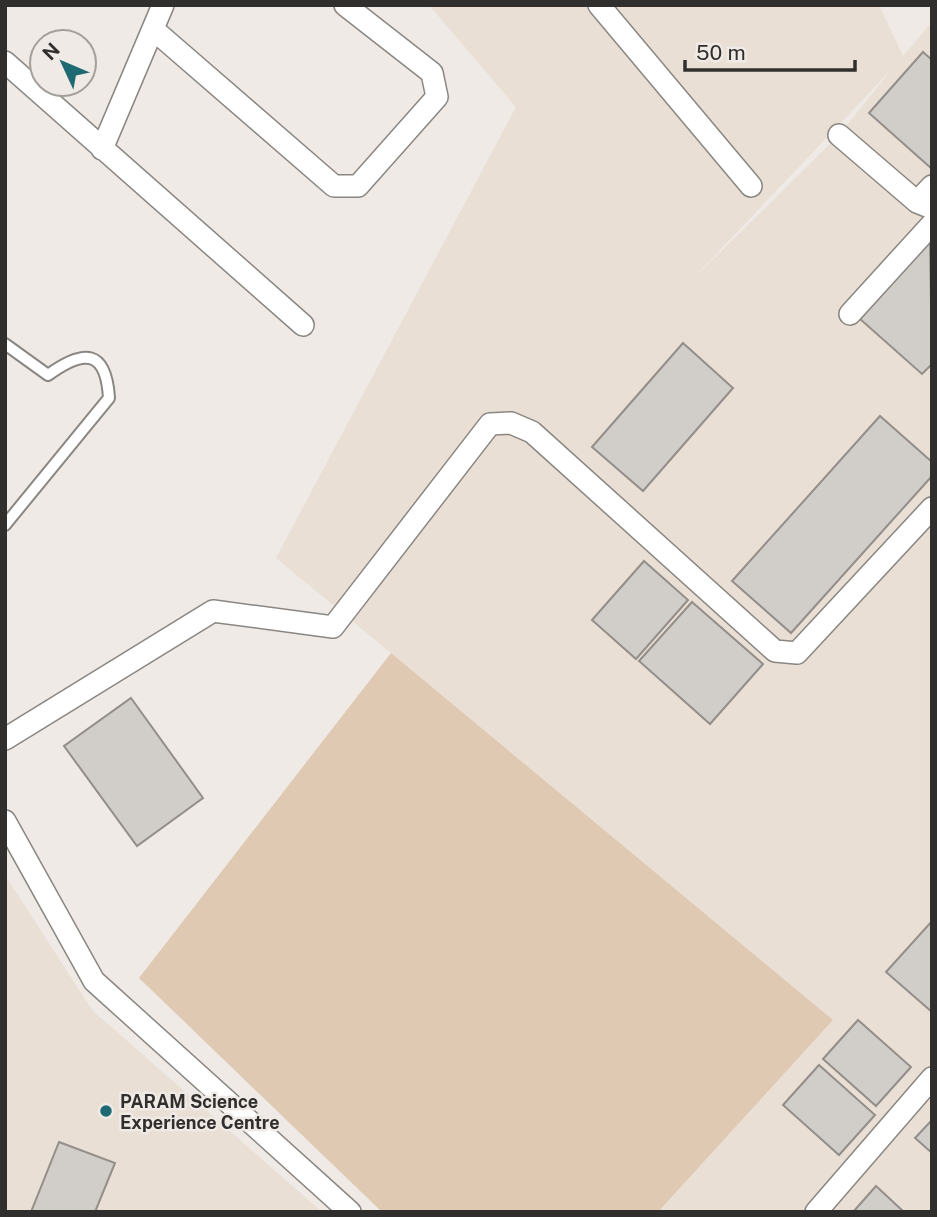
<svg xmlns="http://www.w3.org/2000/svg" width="937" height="1217" viewBox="0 0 937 1217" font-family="'Public Sans',sans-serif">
<rect width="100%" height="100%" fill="#efeae5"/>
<!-- built -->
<path fill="#e9dfd4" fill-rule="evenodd" d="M429,5h450l24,51 29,-34v1190h-274l175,-192 -557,-462 240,-451zM893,68l-54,67 -139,137v-1z
M5,875l87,135 230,202h-317z"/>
<!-- green -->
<path fill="#dfc9b3" d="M391,653l442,367 -175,192h-276l-243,-234z"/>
<!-- building -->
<path fill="#d1cdc8" stroke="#938e8a" stroke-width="2" d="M923,52l9,8v109l-63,-56z
M930,240l2,124 -10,10 -62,-55z
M683,343l50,45 -90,103 -51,-44z
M880,416l52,46v14l-141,157 -59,-52z
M644,561l44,39 -52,59 -44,-39z
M692,602l71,62 -53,60 -71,-63z
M131,698l72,100 -66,48 -73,-100z
M932,921v91l-46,-40z
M858,1020l53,47 -35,39 -53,-47z
M819,1065l56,50 -36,40 -56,-50z
M932,1120v33l-17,-15z
M59,1142l56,21 -20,49h-64z
M876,1186l28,26h-51z"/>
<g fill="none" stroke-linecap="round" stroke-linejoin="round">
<defs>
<path id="lane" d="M5,344l43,31c36,-26 58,-26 61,23l-104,127"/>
<path id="street" d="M599,5l152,181
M154,30l180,156h24l79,-89 -5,-24 -87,-68
M5,62l298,263
M839,135l78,67 15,6
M102,149l61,-144
M917,202l15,-16
M850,314l82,-90
M5,739l208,-128 120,16 157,-203 21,-1 21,9 243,219 22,2 135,-145
M5,821l89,160 256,231
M816,1212l116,-134"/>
</defs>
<!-- lane casing -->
<use href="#lane" stroke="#8a8682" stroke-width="14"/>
<!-- street casing -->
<use href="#street" stroke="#8a8682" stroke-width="24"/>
<!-- lane -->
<use href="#lane" stroke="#fff" stroke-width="10"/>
<!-- street -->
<use href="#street" stroke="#fff" stroke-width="21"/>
</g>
<!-- markers -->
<circle fill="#1f6973" stroke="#efeae5" stroke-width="2.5" cx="106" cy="1111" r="7"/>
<g text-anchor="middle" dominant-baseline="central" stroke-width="5" stroke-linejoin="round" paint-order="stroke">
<!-- poi labels -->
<g font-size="18" font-weight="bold" fill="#312f2d" stroke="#efeae5" text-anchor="start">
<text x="120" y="1101">PARAM Science<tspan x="120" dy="21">Experience Centre</tspan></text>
</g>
</g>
<!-- border -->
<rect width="937" height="1217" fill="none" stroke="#312f2d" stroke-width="14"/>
<!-- north arrow -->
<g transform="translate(63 63) rotate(314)"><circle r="33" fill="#efeae5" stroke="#a39f9b" stroke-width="2"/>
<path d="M0-5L12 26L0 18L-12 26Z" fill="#1f6973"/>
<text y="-10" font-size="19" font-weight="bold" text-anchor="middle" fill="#312f2d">N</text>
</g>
<!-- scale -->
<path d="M685 60v10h170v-10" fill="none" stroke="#312f2d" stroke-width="3.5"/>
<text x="696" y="60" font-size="21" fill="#312f2d" stroke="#efeae5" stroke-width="5" paint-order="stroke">50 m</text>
</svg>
